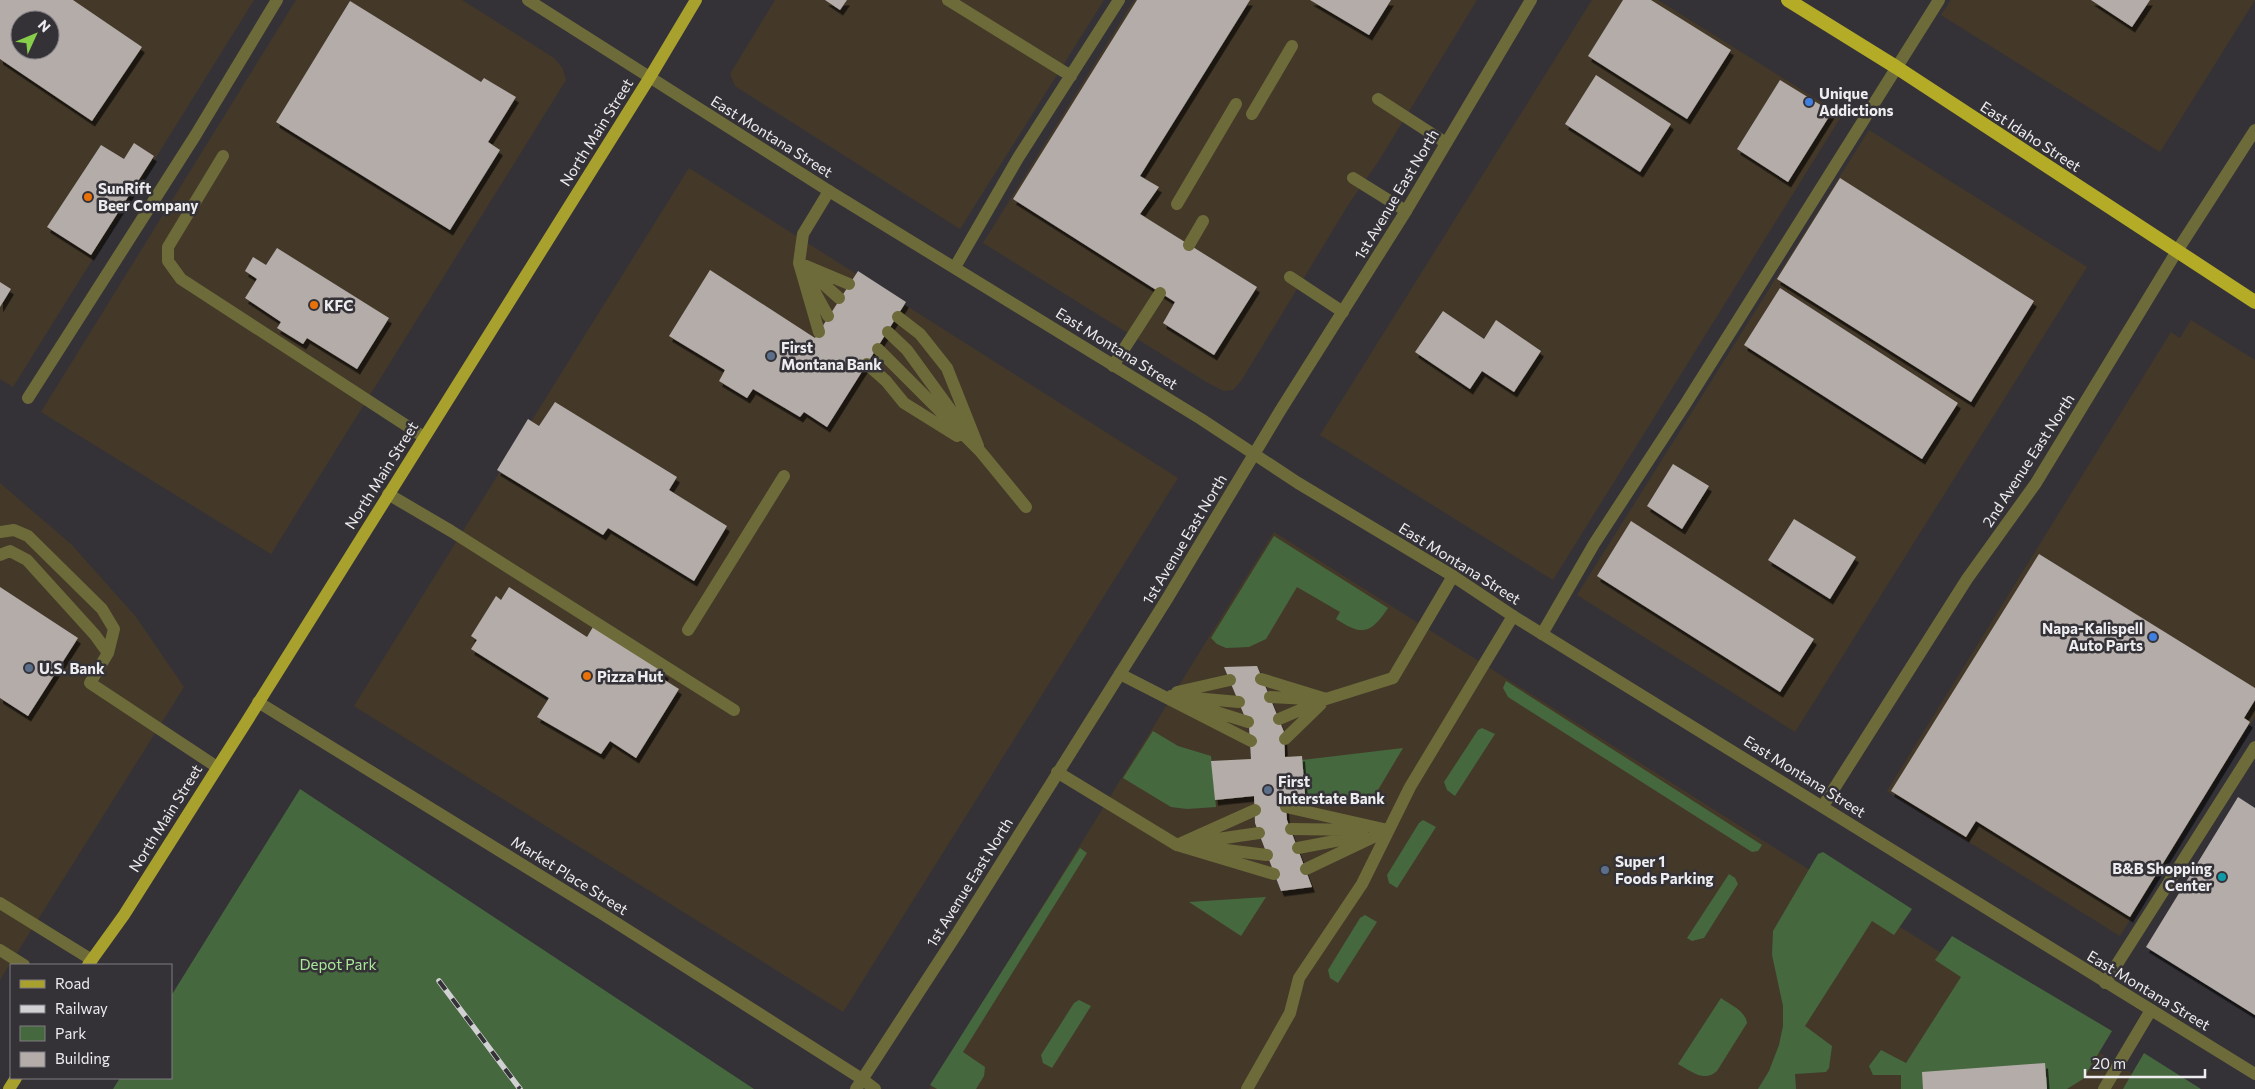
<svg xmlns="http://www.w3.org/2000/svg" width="2255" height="1089" viewBox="0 0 2255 1089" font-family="Commissioner,sans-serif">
<defs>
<filter id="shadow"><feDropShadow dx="3" dy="5.5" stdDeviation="0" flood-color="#0009"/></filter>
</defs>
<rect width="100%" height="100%" fill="#343237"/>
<!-- commercial -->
<path fill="#443929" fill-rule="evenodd" d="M0,0h254l-241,387 -13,-8zM20,20h30v30h-30z
M296,0h166l92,58 8,9 4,13 -295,474 -230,-142z
M775,0h329l-144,229 -225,-143 -5,-12z
M1134,0h343l-99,162 -28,40 -109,179 -8,9 -9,1 -16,-8 -225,-140z
M1592,0h66l184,115 -289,465 -233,-145z
M1951,0h304l-95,152 -219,-137z
M1869,130l218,137 -292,465 -218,-137z
M689,168l489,310 -335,534 -489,-306z
M2191,320l64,40v357l-135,219 -233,-145 284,-459 9,6z
M0,483l72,62 64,72 48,70 -184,293z
M1274,532l883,557h-1228z"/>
<!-- green -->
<path fill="#46683e" d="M1274,536l114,72c-17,25 -25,29 -52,11l4,-7 -43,-25 -31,52 -17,8 -23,1 -9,-4 -6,-6z
M1506,681l256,164 -4,6 -6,1 -244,-155 -5,-9z
M1482,728l13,6 -40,62 -8,-6 -3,-8 34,-52z
M1153,731l25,15 33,10 5,51 -29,2 -16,-2 -48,-29z
M1403,748l-28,47 -5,3 -64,4 -4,-42z
M300,789l454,300h-641l7,-11h51v-82z
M1423,820l13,7 -39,61 -8,-5 -2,-8 32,-52z
M1080,848l7,5 -124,199 22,15 -1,9 -8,13h-39l-7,-4z
M1823,852l89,57 -18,26 -22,-14 -67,105 27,20 -3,22 -3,4 -31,2 1,15h-38l11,-18 10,-26 4,-19v-20l-11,-51 1,-24 45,-77z
M1729,874l6,4 3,6 -34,54 -12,3 -5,-3z
M1266,897l-25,39 -52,-34z
M1365,915l12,7 -39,61 -8,-5 -2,-8 32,-52z
M1952,936l160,95 -29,48 -16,10h-166v-14h-28l-4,-9 12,-16 25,13 55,-86 -26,-17z
M1721,998c9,7 24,12 26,25l-30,48c-13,12 -26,0 -39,-7z
M1079,1000l12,6 -39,62 -9,-5 -2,-8 33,-52z
M2144,1053l57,36h-78z"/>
<!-- building -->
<path fill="#b4aca9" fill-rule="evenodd" filter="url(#shadow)" d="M0,0h73l69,47 -50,74 -92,-62zM20,20h30v30h-30z
M825,0h22l-7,10z
M1137,0h113l-110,176 19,11 -19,27 117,73 -43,68 -51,-32 12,-21 -162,-103z
M1310,0h81l-22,35z
M1623,0h28l80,50 -44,69 -99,-63z
M2091,0h59l-18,27z
M350,1l131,81 3,-4 32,19 -28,45 12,8 -50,80 -174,-108z
M1596,75l75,49 -31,48 -75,-48z
M1780,80l52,32 -44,70 -51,-33z
M134,143l20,13 -63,99 -44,-28 54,-82 23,14z
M1840,178l194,123 -63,101 -194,-123z
M277,248l112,70 -32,51 -50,-31 -4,6 -26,-16 4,-6 -36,-24 12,-19 -12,-8 8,-14 13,8z
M710,270l105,68 43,-67 48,31 -79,125 -23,-15 -4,5 -47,-28 -6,9 -28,-17 6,-11 -56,-34z
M0,282l11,7 -11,18z
M1780,288l178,115 -36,56 -178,-114z
M1443,311l41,28 12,-19 45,31 -27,41 -32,-21 -12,18 -55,-37z
M555,402l122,75 -8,13 58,36 -33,55 -86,-53 -5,7 -106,-65 31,-51 11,7z
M1673,464l36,22 -27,43 -35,-23z
M1794,519l62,38 -26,42 -62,-39z
M1631,521l183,118 -34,53 -183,-116z
M2039,554l216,134v12l-11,18 6,4 -120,195 -154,-96 -10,16 -75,-46z
M0,587l78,51 -50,78 -28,-18z
M509,587l78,50 6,-10 73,46 -3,6 16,10 -43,69 -26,-17 -9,13 -64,-37 12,-19 -78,-49 6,-9 -6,-4 25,-40 5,4z
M1257,666l27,66 1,25 17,-1 3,38 -18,2 -1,11 1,13 25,67 -31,4 -26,-68 -1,-27 -39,4 -4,-39 40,-2 -2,-32 -25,-60z
M2238,797l17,11v207l-109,-68z
M2045,1063l2,26h-124l-1,-17z"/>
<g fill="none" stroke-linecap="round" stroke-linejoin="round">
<!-- service -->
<path stroke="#6e6b3a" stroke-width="12" d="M948,0l123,76
M1378,99l68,44
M1252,114l40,-68
M223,156l-55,91v14l13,18 243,158
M1353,178l53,33
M1177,204l59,-100
M1189,245l14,-24
M799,263l50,21
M955,267l63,-109 101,-158
M809,271l30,27
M1290,277l53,35
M810,283l18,33
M898,317l22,17 27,34 31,78
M819,332l-20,-69 4,-29 26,-43
M888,332l19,18 56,77
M878,349l102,102 46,56
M867,364l19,17 18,22 53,33
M1113,366l47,-73
M28,398l167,-262 82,-136
M388,494l63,37 283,179
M0,532l14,-2 14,6 74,73 12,20 -6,24 -18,30 127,84
M0,555l10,-4 17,9 68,75 13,18
M688,630l96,-154
M1542,634l52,-90 92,-141 253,-403
M1120,674l131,67
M1261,679l65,20
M1177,692l53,-12
M1171,696l68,6
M1270,697l39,2
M1197,706l51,16
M1279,719l47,-20 67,-21 60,-102
M1285,739l36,-35
M1057,772l120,73 78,-35
M1286,807l102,23
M1291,829l72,1
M1197,842l62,-9
M1177,845l97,29
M1210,848l57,7
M1298,848l63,-12
M1306,869l82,-39
M0,903l92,57
M0,950l24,15
M2105,983l150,-236
M862,1079l13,10
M1247,1089l43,-76 9,-35 63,-94 48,-97 103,-171
M2104,1089l47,-79"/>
<!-- minor -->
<path stroke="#6e6b3a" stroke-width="12" d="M528,0l301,191 372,228 97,64 155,93 60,40 742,458
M258,702l346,213 258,164
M1823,806l144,-227 69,-96 141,-232 78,-121"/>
<!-- tertiary -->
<path stroke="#6e6b3a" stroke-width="12" d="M856,1089l102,-157 209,-333 113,-188 126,-200 125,-211"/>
<!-- primary -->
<path stroke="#a9a12e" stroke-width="12" d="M88,965l36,-50 123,-194 403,-644 46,-77
M9,1089l7,-11"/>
<!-- trunk -->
<path stroke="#b4ac27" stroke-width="14" d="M1788,0l108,67 359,235"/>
<defs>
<path id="rail" d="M439,981l81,108"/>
</defs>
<!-- rail casing -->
<use href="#rail" stroke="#d1d0d3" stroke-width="5.5"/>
<!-- rail -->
<use href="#rail" stroke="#343237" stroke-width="4" stroke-dasharray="11" stroke-linecap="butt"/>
</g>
<!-- markers -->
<g fill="#3f7fe0" stroke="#343237" stroke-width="2">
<circle cx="1809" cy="102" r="5"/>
<circle cx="2153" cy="637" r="5"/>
</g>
<g fill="#e8710a" stroke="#343237" stroke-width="2">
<circle cx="88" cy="197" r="5"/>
<circle cx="314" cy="305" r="5"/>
<circle cx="587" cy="676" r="5"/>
</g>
<g fill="#5c6f8a" stroke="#343237" stroke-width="2">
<circle cx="771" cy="356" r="5"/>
<circle cx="29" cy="668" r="5"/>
<circle cx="1268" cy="790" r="5"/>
<circle cx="1605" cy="870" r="5"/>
</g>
<circle fill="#0f9aa8" stroke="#343237" stroke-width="2" cx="2222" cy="877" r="5"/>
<g text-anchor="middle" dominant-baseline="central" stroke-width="5" stroke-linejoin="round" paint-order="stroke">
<!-- poi labels -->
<g font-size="15" font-weight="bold" fill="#edecef" stroke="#343237" text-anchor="start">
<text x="1819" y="93">Unique<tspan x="1819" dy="17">Addictions</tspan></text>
<text x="98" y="188">SunRift<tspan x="98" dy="17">Beer Company</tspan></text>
<text x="324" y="305">KFC</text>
<text x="781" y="347">First<tspan x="781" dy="17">Montana Bank</tspan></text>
<text x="2143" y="628" text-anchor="end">Napa-Kalispell<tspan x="2143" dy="17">Auto Parts</tspan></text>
<text x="39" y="668">U.S. Bank</text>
<text x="597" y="676">Pizza Hut</text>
<text x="1278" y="781">First<tspan x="1278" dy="17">Interstate Bank</tspan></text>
<text x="1615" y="861">Super 1<tspan x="1615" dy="17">Foods Parking</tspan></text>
<text x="2212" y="868" text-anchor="end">B&amp;B Shopping<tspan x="2212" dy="17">Center</tspan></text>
</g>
<!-- street labels -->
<g font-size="15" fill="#edecef" stroke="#343237">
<text transform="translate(596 132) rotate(-58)">North Main Street</text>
<text transform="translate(772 136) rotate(32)">East Montana Street</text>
<text transform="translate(2031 136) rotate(33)">East Idaho Street</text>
<text transform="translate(1396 194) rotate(-59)">1st Avenue East North</text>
<text transform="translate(1117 348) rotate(32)">East Montana Street</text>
<text transform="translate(2028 460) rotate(-57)">2nd Avenue East North</text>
<text transform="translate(381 475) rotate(-58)">North Main Street</text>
<text transform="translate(1184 539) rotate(-59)">1st Avenue East North</text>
<text transform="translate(1460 563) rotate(32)">East Montana Street</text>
<text transform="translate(1805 776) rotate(32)">East Montana Street</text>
<text transform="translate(165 818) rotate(-58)">North Main Street</text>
<text transform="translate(570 875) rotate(32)">Market Place Street</text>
<text transform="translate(969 882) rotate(-58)">1st Avenue East North</text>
<text transform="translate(2149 990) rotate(31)">East Montana Street</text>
</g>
<!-- park labels -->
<g font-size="15" fill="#a9e999" stroke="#343237">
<text x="338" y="964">Depot Park</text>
</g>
</g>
<!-- legend -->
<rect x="10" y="964" width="162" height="115" fill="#343237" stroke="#7e7c81"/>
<rect x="20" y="980" width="25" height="8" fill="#a9a12e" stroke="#7e7c81"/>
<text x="55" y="989" font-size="15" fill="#edecef">Road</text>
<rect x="20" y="1005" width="25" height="8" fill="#d1d0d3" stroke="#7e7c81"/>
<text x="55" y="1014" font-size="15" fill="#edecef">Railway</text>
<rect x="20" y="1026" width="25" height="15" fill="#46683e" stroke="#7e7c81"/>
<text x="55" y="1039" font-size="15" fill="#edecef">Park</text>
<rect x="20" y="1052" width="25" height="15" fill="#b4aca9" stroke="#7e7c81"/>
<text x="55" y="1064" font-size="15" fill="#edecef">Building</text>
<!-- north arrow -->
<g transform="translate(35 35) rotate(46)"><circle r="24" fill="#343237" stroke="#7e7c81"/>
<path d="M0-4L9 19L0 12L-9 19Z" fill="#87cf4b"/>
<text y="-8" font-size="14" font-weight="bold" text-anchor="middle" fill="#edecef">N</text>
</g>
<!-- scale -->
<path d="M2085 1069v8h120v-8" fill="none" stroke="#edecef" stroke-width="2.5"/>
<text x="2092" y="1069" font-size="15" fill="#edecef" stroke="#343237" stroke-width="4" paint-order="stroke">20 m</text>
</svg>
